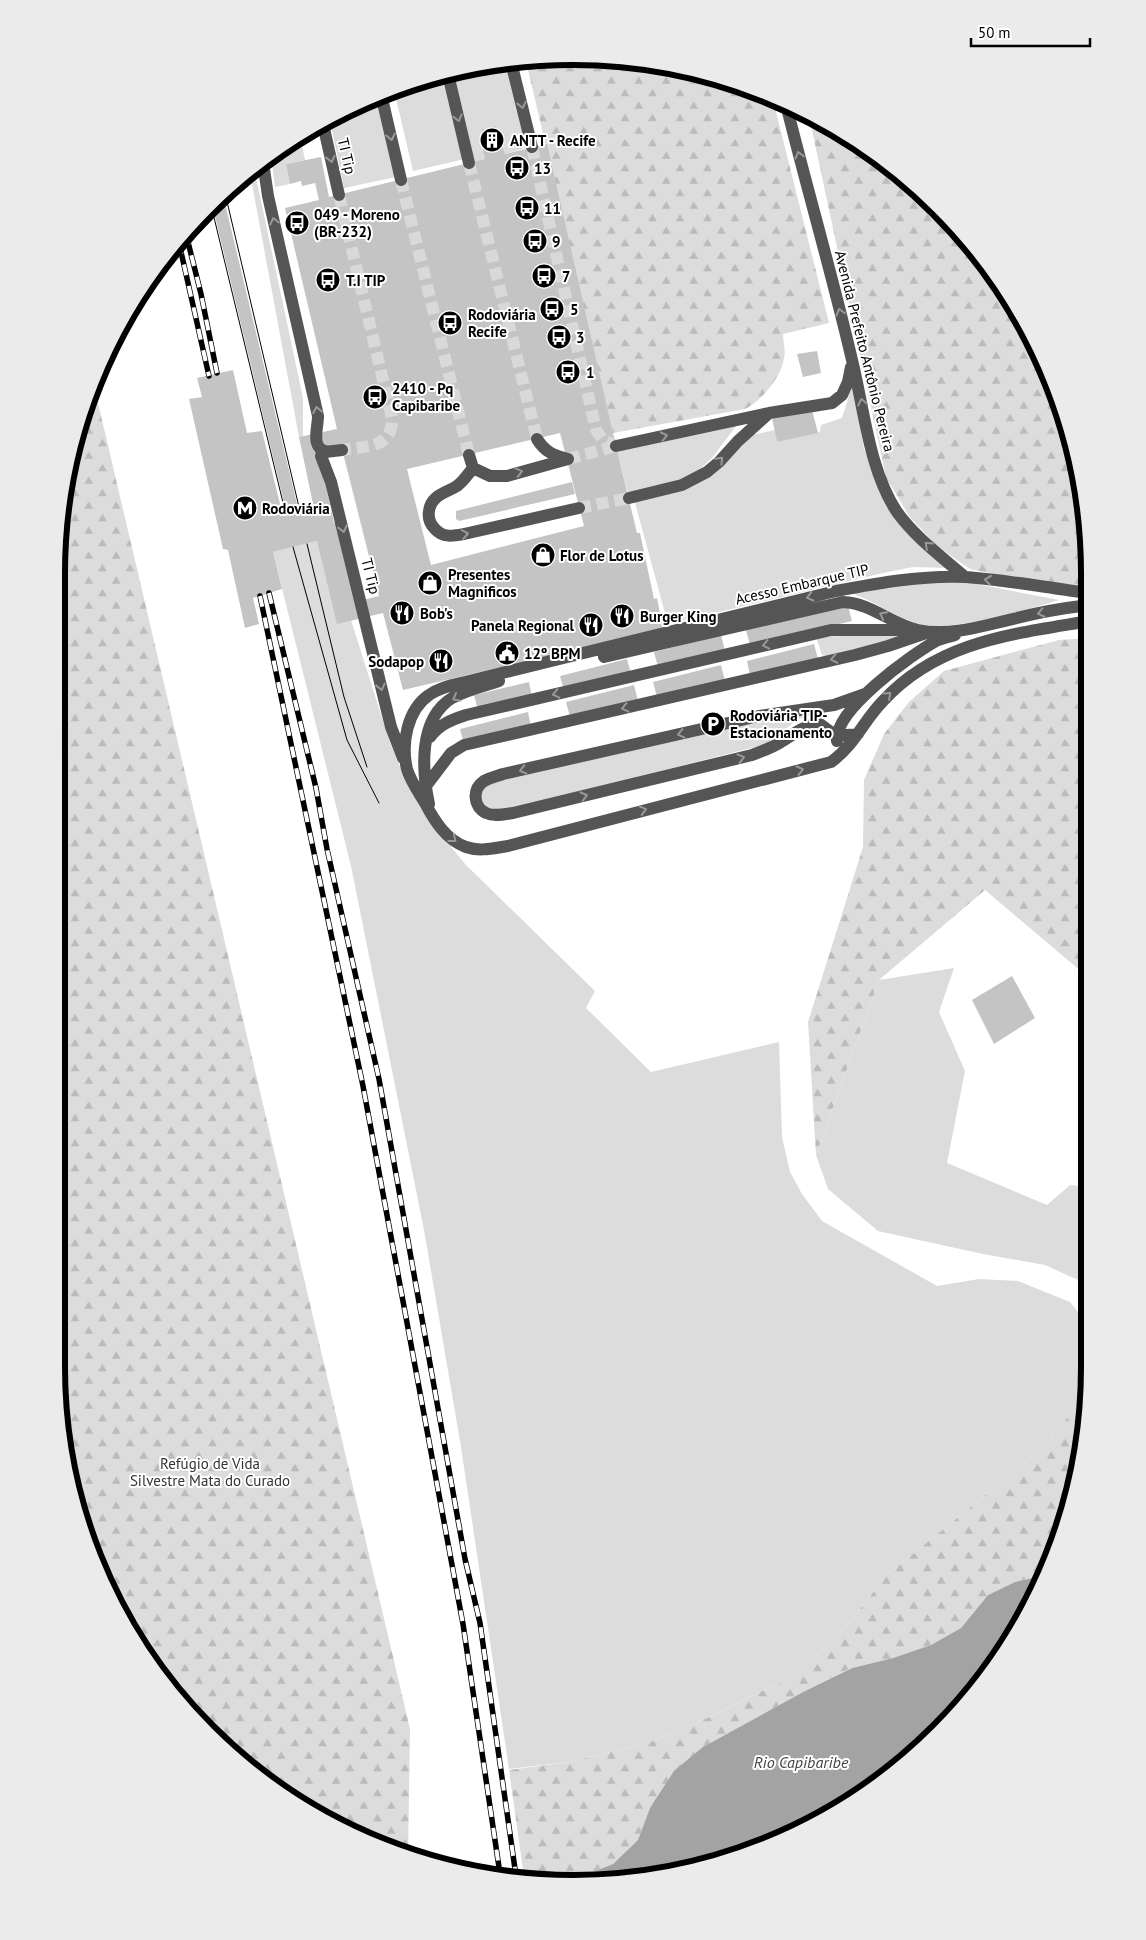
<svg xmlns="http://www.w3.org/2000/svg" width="1146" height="1940" viewBox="0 0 1146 1940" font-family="'PT Sans',sans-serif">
<defs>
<pattern id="forest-firs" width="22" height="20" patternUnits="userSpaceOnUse" patternTransform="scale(1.25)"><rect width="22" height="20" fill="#dcdcdc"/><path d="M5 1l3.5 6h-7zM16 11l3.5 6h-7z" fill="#bbb"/></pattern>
</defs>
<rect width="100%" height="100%" fill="#fff"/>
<!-- green -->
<path fill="#dcdcdc" d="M509,63l20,84 -24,7 -9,-28 -14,3 3,30 -10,3 -21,-90 18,-6z
M444,75l21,84 -52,12 -19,-81z
M378,95l18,82 -52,11 -14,-68z
M300,136l5,24 -19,4 4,20 -15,3 -4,-31 15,-12z
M253,170l4,12 46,216v38l-4,1 -49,-264z
M853,383l11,66 18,41 66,78 -35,-1 -30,6 -215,51 -34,-125 65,-17 53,-47 23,-5 2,12 43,-10 1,-7 21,-7z
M737,425l-25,33 -22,20 -62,16 -11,-44z
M317,541l34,79 39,123 14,33 33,54 29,35 129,126 -9,17 65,64 128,-30 3,95 8,35 12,22 20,27 115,65 42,-7 39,2 52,21 16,20 3,10v59l-47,58 -155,126 -51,64 -53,42 -71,35 -64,27 -79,19 -60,7 -48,-322 -37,-217 -73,-364 -78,-314z
M966,582l93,18c-34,10 -110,34 -143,23 -22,-7 -41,-21 -62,-29l29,-8z
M914,633l-84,24 -8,-2 -6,-18z
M815,711l-18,9 -30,24 -270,68 -14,-5 -3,-17 6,-7 136,-33z
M954,968l-15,44 26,59 -18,92 100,42 23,-20 19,2v98l-44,-20 -62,-11 -105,-23 -50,-42 -12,-34 63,-175z"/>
<!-- forest -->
<path fill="url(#forest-firs)" d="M573,56l101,10 98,30 57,227 -46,11c0,7 3,16 1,24 -3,20 -22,42 -39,51l-132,24 -87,-372z
M809,116l51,27 79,65 81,106 42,93 27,132v52l-49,-7 -70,-15 -32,-22 -29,-31 -23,-39z
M94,386l316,1343 -2,126 -63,-24 -59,-35 -78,-63 -45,-52 -53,-85 -26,-63 -23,-98 -4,-896 27,-132z
M1089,638v340l-104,-88 -106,90 -63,175 -8,-133 55,-175 1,-67 20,-46 25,-32 35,-31 115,-31z
M1089,1391v10l-27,132 -21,43 -26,6 -27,13 -27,33 -30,17 -38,13 -42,10 -48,24 -100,55 -53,61 -12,32 -25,24 -48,19 -41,-6 -15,-107 60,-8 79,-19 64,-27 71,-35 53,-42 51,-64 155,-126z"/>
<!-- water -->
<path fill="#a3a3a3" d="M1041,1576l-38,78 -42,54 -73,69 -57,38 -92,41 -65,18 -101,10 -8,-1 48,-19 25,-24 12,-32 24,-37 29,-24 100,-55 49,-24 41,-10 38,-13 30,-17 27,-33 27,-13z"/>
<!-- building -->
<path fill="#c4c4c4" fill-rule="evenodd" d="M496,126l9,28 42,-10 69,302 21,87h3l14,66 3,-1 6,31 -260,61 -20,-77 -46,11 -20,-83 -44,11 9,37 -29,9 6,26 -14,4 -17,-78 -5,-1 -34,-150 13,-2 -5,-19 36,-8 14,63 15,-2 20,81 4,-1 -74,-307 11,-9 75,313 15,-4 -14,-67 38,-8 -52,-221 34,-8 -4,-17 -13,3 -1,-5 -11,3 -4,-20 35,-7 8,40 156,-38 -4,-17 1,-13zM560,433l24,93 -153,39 -24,-96zM341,445l38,151 -24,6 -18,-80 -3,1 -16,-73z
M817,351l4,22 -18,4 -6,-23z
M812,410l6,23 -41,9 -5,-24z
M572,482l3,12 -116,27 -3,-2v-8z
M848,606l4,15 -102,24 -4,-15z
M721,635l4,16 -67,16 -4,-15z
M814,644l4,15 -68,17 -3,-15z
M627,659l4,15 -67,17 -4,-15z
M721,665l4,16 -68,16 -4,-15z
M529,682l3,15 -54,13 -4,-15z
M634,685l4,16 -68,16 -4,-15z
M528,712l3,15 -67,17 -4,-15z
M1012,976l23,42 -41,26 -22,-44z"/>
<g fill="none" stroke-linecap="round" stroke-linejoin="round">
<!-- minor-tunnel -->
<path stroke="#d9d9d9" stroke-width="12" stroke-dasharray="12 6" stroke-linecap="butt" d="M532,147l64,283 7,10 13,6
M469,163l68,276
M401,180l68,275
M339,195l53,223c1,31 -27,28 -50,32
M568,459l48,-13
M579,508l50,-10"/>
<!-- minor -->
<path stroke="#555" stroke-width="12" d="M511,62l21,85
M448,74l21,89
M381,94l20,86
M786,104c21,85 46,170 66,256 12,48 17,110 45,152 18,25 45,45 68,65
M323,124l16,71
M263,162l5,34 50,220c0,13 -8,32 9,36
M537,439c8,13 16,16 31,20
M616,446l153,-33 63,-10 10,-8 6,-13 3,-15
M342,450l-17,2 -4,4 10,26 60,245 12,31
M469,455l4,13 17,8h17l61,-17
M473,468c-5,6 -9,13 -16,18 -11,7 -26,9 -28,25 -1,6 1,13 6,18 8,9 18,7 29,5l115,-26
M629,498l53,-13 25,-13 12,-10 19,-21 30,-27
M1089,593c-41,-5 -82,-13 -123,-16 -43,-2 -88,6 -130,14l-371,91c-12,3 -25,5 -36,13 -22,15 -28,49 -22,74 3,11 12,24 18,34 9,17 21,37 41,44 14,5 28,1 42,-1l323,-84c23,-16 33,-42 52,-61 55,-60 130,-67 206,-80
M604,657l239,-55c28,1 48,22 75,28 33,7 67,-5 99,-12 23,-6 47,-10 72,-13
M858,734l-22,2 -16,-12c-16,1 -26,10 -39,18 -9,6 -19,9 -29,13l-239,58c-8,1 -19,4 -27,0 -13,-6 -14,-24 -2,-32 5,-3 13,-5 19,-7l256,-58 75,-11 31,-11
M430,737c10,-13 21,-17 36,-22l365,-85h77
M837,741c-3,-31 74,-86 99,-100 6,-3 13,-4 19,-6
M426,786l25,-33 13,-8 391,-90 33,-9 41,-14
M429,804c-7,-33 -11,-85 23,-106 14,-8 32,-12 47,-17"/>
<!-- tram -->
<path stroke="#000" stroke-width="1" d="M225,193l74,314
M211,205l74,306
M307,544l37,153 23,70
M293,547l54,193 32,63"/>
<defs>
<path id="rail" d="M186,234l15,60 16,79
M179,243l30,133
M269,593l47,195 11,61 52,230 86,480 15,64 36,253
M260,596l103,490 100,538 37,250"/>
</defs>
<!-- rail casing -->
<use href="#rail" stroke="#000" stroke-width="5.5"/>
<!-- rail -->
<use href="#rail" stroke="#fff" stroke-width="4" stroke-dasharray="11" stroke-linecap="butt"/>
</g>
<!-- one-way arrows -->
<defs><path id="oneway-chevron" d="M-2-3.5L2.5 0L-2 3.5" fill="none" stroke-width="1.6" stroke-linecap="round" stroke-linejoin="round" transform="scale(1.25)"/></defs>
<g stroke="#999">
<use href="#oneway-chevron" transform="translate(522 105) rotate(77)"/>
<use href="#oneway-chevron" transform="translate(458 118) rotate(76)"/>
<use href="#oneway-chevron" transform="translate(391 137) rotate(77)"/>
<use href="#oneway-chevron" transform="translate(799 155) rotate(-105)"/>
<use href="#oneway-chevron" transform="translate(331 159) rotate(77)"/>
<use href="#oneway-chevron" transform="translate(274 221) rotate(-103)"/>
<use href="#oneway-chevron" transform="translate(840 312) rotate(-105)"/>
<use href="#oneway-chevron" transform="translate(862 402) rotate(-102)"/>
<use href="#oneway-chevron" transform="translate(317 410) rotate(-101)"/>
<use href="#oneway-chevron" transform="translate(664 436) rotate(-12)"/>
<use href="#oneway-chevron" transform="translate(720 460) rotate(-46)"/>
<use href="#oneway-chevron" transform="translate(519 472) rotate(-15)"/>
<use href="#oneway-chevron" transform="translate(343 529) rotate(76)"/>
<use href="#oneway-chevron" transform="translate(465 534) rotate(-11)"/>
<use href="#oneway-chevron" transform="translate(928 545) rotate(-137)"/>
<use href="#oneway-chevron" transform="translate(988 580) rotate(-173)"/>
<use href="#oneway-chevron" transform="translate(810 597) rotate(166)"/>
<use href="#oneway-chevron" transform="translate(1041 613) rotate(168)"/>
<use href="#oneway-chevron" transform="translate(883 615) rotate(-152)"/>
<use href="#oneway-chevron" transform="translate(766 645) rotate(167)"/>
<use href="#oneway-chevron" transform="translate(834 659) rotate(168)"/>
<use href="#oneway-chevron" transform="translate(381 687) rotate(76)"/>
<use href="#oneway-chevron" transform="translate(556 694) rotate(167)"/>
<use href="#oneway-chevron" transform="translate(888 695) rotate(-42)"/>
<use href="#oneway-chevron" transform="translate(456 698) rotate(151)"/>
<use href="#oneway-chevron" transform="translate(625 708) rotate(167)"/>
<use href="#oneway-chevron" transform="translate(681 734) rotate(167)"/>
<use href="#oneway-chevron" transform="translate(741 758) rotate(-15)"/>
<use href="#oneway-chevron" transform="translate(523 770) rotate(166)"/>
<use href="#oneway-chevron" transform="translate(800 770) rotate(-14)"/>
<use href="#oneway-chevron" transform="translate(584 796) rotate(-14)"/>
<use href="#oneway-chevron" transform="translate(643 810) rotate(-15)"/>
<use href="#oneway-chevron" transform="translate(453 839) rotate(38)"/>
</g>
<!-- icons -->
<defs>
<symbol id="building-disc" viewBox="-11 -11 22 22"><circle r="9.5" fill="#000" stroke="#fff"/><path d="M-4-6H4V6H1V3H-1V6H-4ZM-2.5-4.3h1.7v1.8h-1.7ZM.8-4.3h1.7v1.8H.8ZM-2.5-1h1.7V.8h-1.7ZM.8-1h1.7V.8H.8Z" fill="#fff"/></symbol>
<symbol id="bus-disc" viewBox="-11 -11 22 22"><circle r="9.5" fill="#000" stroke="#fff"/><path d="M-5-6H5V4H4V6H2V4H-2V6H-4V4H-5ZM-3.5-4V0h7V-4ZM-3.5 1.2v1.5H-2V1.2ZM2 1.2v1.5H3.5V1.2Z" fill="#fff"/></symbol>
<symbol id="metro-disc" viewBox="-11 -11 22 22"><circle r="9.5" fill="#000" stroke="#fff"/><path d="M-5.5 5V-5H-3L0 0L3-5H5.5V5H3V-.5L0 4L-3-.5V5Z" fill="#fff"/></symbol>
<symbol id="shop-disc" viewBox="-11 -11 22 22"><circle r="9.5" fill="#000" stroke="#fff"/><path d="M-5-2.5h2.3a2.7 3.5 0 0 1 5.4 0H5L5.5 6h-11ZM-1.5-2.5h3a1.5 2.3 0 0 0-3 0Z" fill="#fff"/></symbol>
<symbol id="restaurant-disc" viewBox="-11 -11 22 22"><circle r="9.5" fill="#000" stroke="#fff"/><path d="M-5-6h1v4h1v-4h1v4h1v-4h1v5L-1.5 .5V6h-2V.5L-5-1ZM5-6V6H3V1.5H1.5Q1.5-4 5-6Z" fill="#fff"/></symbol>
<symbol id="civic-disc" viewBox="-11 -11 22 22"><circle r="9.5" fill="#000" stroke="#fff"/><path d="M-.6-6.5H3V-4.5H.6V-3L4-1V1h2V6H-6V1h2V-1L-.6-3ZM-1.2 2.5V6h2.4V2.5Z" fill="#fff"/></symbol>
<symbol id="parking-disc" viewBox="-11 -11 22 22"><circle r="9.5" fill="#000" stroke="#fff"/><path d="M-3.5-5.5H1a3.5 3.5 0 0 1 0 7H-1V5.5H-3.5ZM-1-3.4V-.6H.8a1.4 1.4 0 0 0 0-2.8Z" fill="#fff"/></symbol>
</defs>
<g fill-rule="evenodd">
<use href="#building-disc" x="478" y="126" width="28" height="28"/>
<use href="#bus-disc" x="503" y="154" width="28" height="28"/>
<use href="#bus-disc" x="513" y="194" width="28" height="28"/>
<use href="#bus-disc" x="283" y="209" width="28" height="28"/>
<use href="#bus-disc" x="521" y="227" width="28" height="28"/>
<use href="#bus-disc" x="530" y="262" width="28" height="28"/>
<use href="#bus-disc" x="314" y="266" width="28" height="28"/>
<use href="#bus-disc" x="538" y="295" width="28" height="28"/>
<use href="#bus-disc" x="436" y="309" width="28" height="28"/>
<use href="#bus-disc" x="545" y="323" width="28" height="28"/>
<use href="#bus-disc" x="554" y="358" width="28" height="28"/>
<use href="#bus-disc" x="361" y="383" width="28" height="28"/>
<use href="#metro-disc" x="231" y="494" width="28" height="28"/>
<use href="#shop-disc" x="529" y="541" width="28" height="28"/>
<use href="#shop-disc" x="416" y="569" width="28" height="28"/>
<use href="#restaurant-disc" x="388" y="599" width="28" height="28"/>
<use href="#restaurant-disc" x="608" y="602" width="28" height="28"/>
<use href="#restaurant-disc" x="577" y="611" width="28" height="28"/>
<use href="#civic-disc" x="493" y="639" width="28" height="28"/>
<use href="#restaurant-disc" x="427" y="647" width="28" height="28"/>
<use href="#parking-disc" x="699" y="710" width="28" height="28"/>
</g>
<g text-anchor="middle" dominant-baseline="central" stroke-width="4" stroke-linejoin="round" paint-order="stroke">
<!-- poi labels -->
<g font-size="15" font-weight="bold" fill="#000" stroke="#fff" text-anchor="start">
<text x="510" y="140">ANTT - Recife</text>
<text x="534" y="168">13</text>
<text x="544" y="208">11</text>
<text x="314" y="214">049 - Moreno<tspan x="314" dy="17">(BR-232)</tspan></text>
<text x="552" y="241">9</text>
<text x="562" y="276">7</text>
<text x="346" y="280">T.I TIP</text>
<text x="570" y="309">5</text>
<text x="468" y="314">Rodoviária<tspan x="468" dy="17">Recife</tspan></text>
<text x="576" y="337">3</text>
<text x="586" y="372">1</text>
<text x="392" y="388">2410 - Pq<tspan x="392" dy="17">Capibaribe</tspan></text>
<text x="262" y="508">Rodoviária</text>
<text x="560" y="555">Flor de Lotus</text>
<text x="448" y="574">Presentes<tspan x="448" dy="17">Magnificos</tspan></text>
<text x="420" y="613">Bob's</text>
<text x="640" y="616">Burger King</text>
<text x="574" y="625" text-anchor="end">Panela Regional</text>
<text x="524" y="653">12º BPM</text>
<text x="424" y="661" text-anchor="end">Sodapop</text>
<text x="730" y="715">Rodoviária TIP-<tspan x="730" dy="17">Estacionamento</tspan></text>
</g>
<!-- street labels -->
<g font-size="15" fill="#000" stroke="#fff">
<text transform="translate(347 156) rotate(77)">TI Tip</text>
<text transform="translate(865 351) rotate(76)">Avenida Prefeito Antônio Pereira</text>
<text transform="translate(371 576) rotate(76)">TI Tip</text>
<text transform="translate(802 584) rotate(-13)">Acesso Embarque TIP</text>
</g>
<!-- park labels -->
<g font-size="15" fill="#333" stroke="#fff">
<text x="210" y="1463">Refúgio de Vida<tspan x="210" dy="17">Silvestre Mata do Curado</tspan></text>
</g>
<!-- water labels -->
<g font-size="16" font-style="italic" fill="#444" stroke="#fff">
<text x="801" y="1762">Rio Capibaribe</text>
</g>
</g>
<!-- crop -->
<path d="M0 0H1146V1940H0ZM573 65H573A508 508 0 0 1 1081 573V1367A508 508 0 0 1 573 1875H573A508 508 0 0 1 65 1367V573A508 508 0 0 1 573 65Z" fill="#ebebeb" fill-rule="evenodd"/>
<path fill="none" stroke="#000" stroke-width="6" d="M573 65H573A508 508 0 0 1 1081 573V1367A508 508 0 0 1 573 1875H573A508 508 0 0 1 65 1367V573A508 508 0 0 1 573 65Z"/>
<!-- scale -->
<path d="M971 38v8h119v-8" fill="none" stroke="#000000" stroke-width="2.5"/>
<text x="978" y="38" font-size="15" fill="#000000" stroke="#ffffff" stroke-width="4" paint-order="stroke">50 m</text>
</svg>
